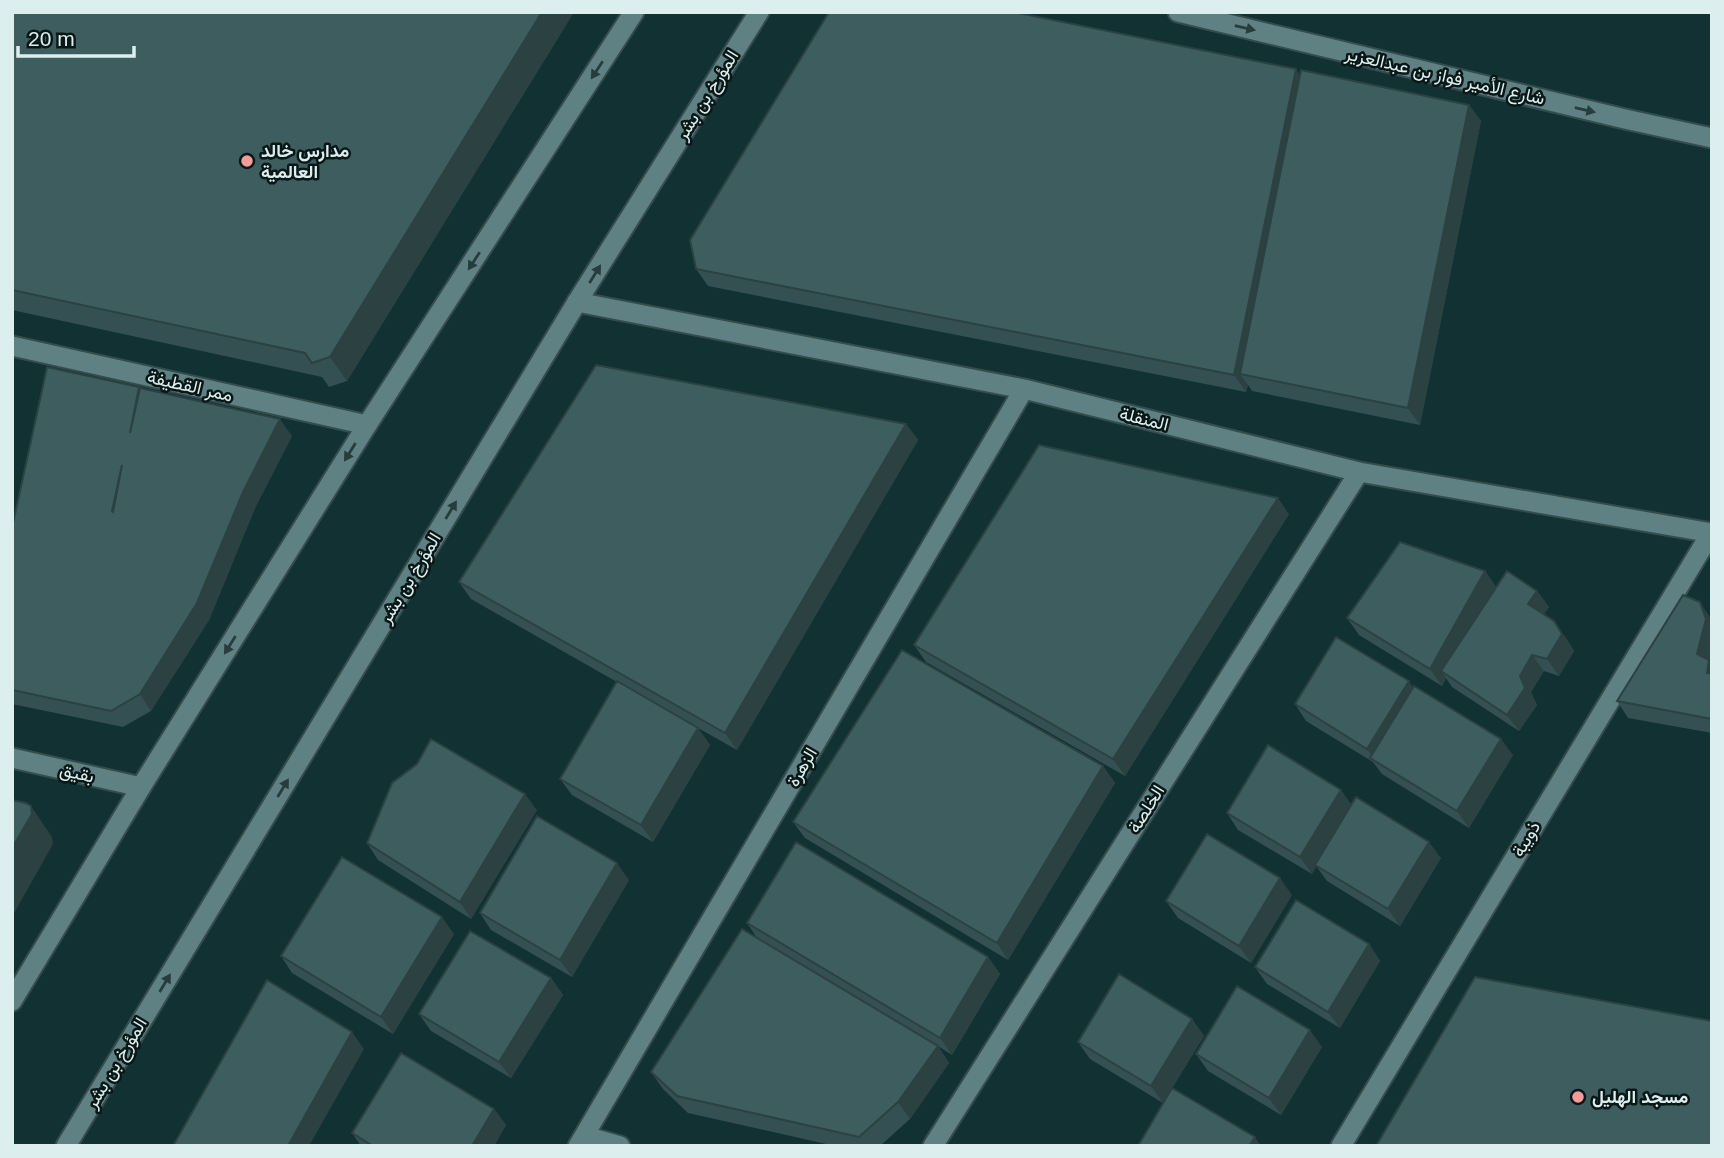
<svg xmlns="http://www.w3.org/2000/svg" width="1724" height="1158" viewBox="0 0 1724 1158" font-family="Arial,Vazirmatn,sans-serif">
<rect width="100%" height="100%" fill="#113133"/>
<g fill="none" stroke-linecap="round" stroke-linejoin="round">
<defs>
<path id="minor" d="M577,302l447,87 335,83 353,61
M12,346l355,79
M12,758l129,29
M585,1136l35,10
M578,1146l446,-757
M933,1146l426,-674
M1341,1146l370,-613"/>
<path id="tertiary" d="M12,1001l129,-214 226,-362 267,-413
M66,1146l511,-844 182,-290"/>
<path id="secondary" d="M1178,12l447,107 87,19"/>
</defs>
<!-- minor casing -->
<use href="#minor" stroke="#354c4e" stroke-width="23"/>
<!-- tertiary casing -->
<use href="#tertiary" stroke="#354c4e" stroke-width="23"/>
<!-- secondary casing -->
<use href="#secondary" stroke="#354c4e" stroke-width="23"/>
<!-- minor -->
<use href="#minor" stroke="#608183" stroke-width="19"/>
<!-- tertiary -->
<use href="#tertiary" stroke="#608183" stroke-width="19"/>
<!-- secondary -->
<use href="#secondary" stroke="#608183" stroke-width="19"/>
</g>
<!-- wall -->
<path fill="#355052" d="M12,12h562l-227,369 -18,6 -7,-10 -310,-67z
M1300,75l169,30 12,16 -61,304 -168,-34 -4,-6 -2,7 -538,-106 -12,-17z
M140,389l152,47 -37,72 -46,112 -58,91 -28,16 -111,-23v-176z
M906,424l12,16 -181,310 -39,-22 12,17 -57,97 -81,-47 -12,-16 57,-97 -146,-83 -12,-17z
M1289,514l-164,262 -199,-114 -12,-17z
M1485,571l11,16 41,4 12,16 -5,7 22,24 8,13 -15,25 -15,-5 -13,21 6,13 -18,26 -67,-44 -6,-9 -4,8 -83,-51 -12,-17z
M1711,662l1,71 -84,-15 -11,-17z
M1413,687l100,68 -44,73 -87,-54 -9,-12 -67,-41 -11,-17z
M1103,766l12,17 -107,177 -203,-122 -12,-16z
M1341,790l10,15 90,53 -41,68 -73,-45 -11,-15 -4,8 -74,-44 -11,-17z
M537,810l-66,109 -93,-59 -11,-17z
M629,880l-57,97 -81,-47 -11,-17z
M1292,895l-41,68 -73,-45 -12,-17z
M747,923l241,34 12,17 -48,81 -14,-9 11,17 -39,56 -30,27h-45l-147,-33 -25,-24 -12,-17 106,-134z
M454,934l-61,100 -101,-61 -11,-17z
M1369,944l11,17 -40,67 -73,-44 -12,-17z
M551,978l12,17 -52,83 -80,-47 -12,-17z
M1192,1019l12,17 -41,67 -73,-44 -12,-17z
M1322,1047l-41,68 -73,-44 -12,-17z
M494,1109l12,16 -12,21h-133l-9,-13z"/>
<!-- shaded-wall -->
<path fill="#2b4142" d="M542,12h32l-227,369 -17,-24z
M1296,69l11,17 -67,288 8,11 -2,7 -12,-17z
M1469,105l12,16 -61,304 -12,-17z
M280,419l12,17 -37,72 -46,112 -58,91 -11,-17z
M906,424l12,16 -181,310 -12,-17z
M1278,498l11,16 -164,262 -12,-17z
M1485,571l12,17 -56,83 5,7 -4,8 -12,-17z
M1537,591l12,16 -9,13 -12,-16z
M1700,602l12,18v60l-15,-26z
M1554,621l20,30 -15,25 -12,-17z
M1532,655l12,16 -13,21 6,13 -18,26 -12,-16 13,-39z
M1409,681l11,17 -44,63 -9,-12z
M698,728l12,17 -57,97 -12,-17z
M1501,739l12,16 -44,73 -12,-17z
M1103,766l12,17 -107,177 -11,-17z
M1341,790l12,17 -41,67 -12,-17z
M525,794l12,16 -66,109 -11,-17z
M31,806l21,31 1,7 -41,73v-69z
M1429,842l12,16 -41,68 -12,-17z
M617,863l12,17 -57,97 -12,-17z
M1280,878l12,17 -41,68 -12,-17z
M442,917l12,17 -61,100 -12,-17z
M1369,944l11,17 -40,67 -12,-16z
M988,957l12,17 -48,81 -12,-17z
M551,978l12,17 -52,83 -12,-16z
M1192,1019l12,17 -41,67 -12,-17z
M1310,1030l12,17 -41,68 -12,-17z
M352,1032l12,17 -55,97h-21z
M938,1046l11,17 -39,56 -12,-17z
M494,1109l12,16 -12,21h-22z
M1255,1137l6,9h-12z"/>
<!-- building -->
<path fill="#3e5d5f" stroke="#2b4142" stroke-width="2" fill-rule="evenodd" d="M12,12h530l-212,345 -18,6 -7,-10 -293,-63z
M829,12h185l282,57 -62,306 -538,-106 -6,-29z
M1301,70l168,35 -61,303 -168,-34z
M596,365l310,59 -181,309 -266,-151z
M47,367l92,20 -9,46 10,-45 140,31 -37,73 -46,111 -57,91 -29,17 -99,-21v-162zM122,465l-9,47 -1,-1z
M1039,445l239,53 -165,261 -199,-114z
M1400,542l85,29 -55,98 -83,-51z
M1507,571l30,20 -9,13 26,17 8,13 -15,25 -15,-4 -12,21 5,12 -18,27 -66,-44z
M1683,595l17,7 6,17 -9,35 12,6 -2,13 5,1v45l-95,-18z
M1336,637l73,44 -42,68 -72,-45z
M902,650l201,116 -106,177 -204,-121z
M617,681l81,47 -57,97 -81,-46z
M1414,686l87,53 -44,72 -87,-53z
M431,739l94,55 -65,108 -93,-59 25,-60 25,-19z
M1268,745l73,45 -41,67 -73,-44z
M1356,797l73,45 -41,67 -73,-44z
M12,800l14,3 5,3 1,8 -20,34z
M537,816l80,47 -57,97 -80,-47z
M1207,834l73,44 -41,68 -73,-45z
M796,842l192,115 -48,81 -193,-115z
M342,857l100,60 -61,100 -100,-61z
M1296,900l73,44 -41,68 -73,-45z
M742,929l196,117 -40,56 -39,35 -182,-41 -26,-24z
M470,931l81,47 -52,84 -80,-48z
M1119,974l73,45 -41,67 -73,-44z
M1475,977l237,44v125h-336z
M267,980l85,52 -64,114h-115z
M1237,986l73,44 -41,68 -73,-44z
M401,1053l93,56 -22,37h-99l-21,-13z
M1172,1088l83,49 -6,9h-111z"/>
<!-- one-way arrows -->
<defs><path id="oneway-solid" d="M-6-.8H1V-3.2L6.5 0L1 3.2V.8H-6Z" transform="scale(1.75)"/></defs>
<g fill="#273c3d">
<use href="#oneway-solid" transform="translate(1245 28) rotate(13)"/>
<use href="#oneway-solid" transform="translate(597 70) rotate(123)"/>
<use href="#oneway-solid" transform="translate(1585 110) rotate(13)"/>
<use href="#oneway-solid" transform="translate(474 261) rotate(123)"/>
<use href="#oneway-solid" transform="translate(595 274) rotate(-58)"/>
<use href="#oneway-solid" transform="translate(350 452) rotate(122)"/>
<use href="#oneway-solid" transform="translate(451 510) rotate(-59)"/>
<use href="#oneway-solid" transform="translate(230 645) rotate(122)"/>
<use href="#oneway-solid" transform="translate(283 788) rotate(-59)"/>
<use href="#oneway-solid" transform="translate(165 983) rotate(-59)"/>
</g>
<!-- markers -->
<g fill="#f59b99" stroke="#091717" stroke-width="2.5">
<circle cx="247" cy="161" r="7"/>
<circle cx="1578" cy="1097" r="7"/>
</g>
<g text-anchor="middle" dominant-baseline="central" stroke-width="5" stroke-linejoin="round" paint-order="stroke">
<!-- street labels -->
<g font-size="18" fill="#ddeeef" stroke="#091717">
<text transform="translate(1445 76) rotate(13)">شارع الأمير فواز بن عبدالعزير</text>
<text transform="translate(707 95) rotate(-58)">المؤرخ بن بشر</text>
<text transform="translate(190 386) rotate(13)">ممر القطيفة</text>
<text transform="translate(1144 419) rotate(14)">المنقلة</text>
<text transform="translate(410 578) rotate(-59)">المؤرخ بن بشر</text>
<text transform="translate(802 767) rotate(-60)">الزهرة</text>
<text transform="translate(77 773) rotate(13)">بقيق</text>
<text transform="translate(1146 809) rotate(-58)">الخلصة</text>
<text transform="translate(1526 839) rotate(-59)">ذويبة</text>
<text transform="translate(116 1063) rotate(-59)">المؤرخ بن بشر</text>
</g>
<!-- poi labels -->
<g font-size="18" font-weight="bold" fill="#ddeeef" stroke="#091717" text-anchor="start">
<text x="261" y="151">مدارس خالد<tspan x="261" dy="21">العالمية</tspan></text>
<text x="1592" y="1097">مسجد الهليل</text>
</g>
</g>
<!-- border -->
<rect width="1724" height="1158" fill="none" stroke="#ddeeef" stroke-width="28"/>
<!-- scale -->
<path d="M18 46v10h116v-10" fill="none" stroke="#ddeeef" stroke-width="3.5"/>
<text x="28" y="46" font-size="21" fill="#ddeeef" stroke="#091717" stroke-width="5" paint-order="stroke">20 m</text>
</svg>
